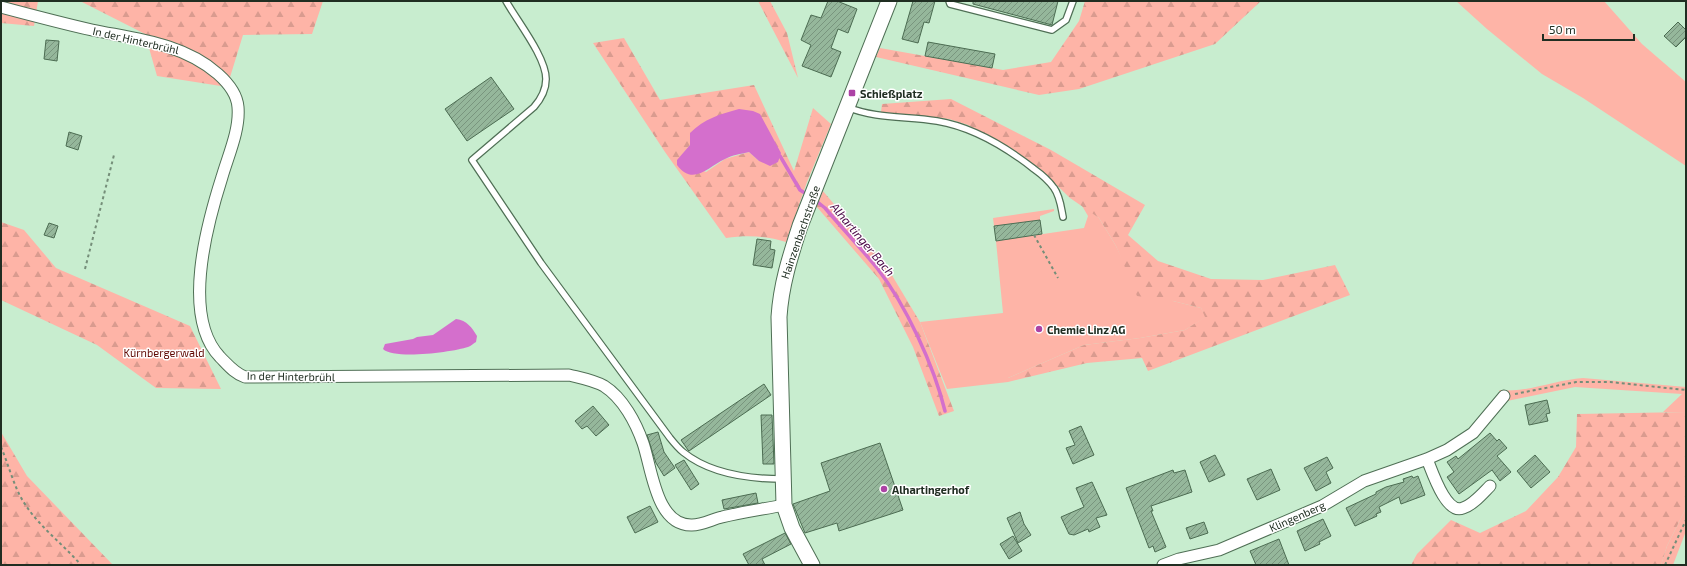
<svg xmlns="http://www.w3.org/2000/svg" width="1687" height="566" viewBox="0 0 1687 566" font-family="'Exo 2',sans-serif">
<defs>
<pattern id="forest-firs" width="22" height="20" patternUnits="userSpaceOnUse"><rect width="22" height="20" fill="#feb4a7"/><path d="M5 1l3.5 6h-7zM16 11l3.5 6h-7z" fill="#d99b8f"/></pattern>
<pattern id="building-hatch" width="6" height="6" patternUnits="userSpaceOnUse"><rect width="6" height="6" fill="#95b79b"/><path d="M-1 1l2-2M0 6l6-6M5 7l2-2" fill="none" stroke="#79957e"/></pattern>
</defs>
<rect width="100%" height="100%" fill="#c8edcf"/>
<!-- grass -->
<path fill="#feb4a7" d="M1456,1h148l38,43 44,38v84l-103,-68 -41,-24 -55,-45z
M1081,204l18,14 17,28 11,23 46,32 28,7 5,9 -21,13 -45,8 -56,7 -76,33v4l-61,7 -27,-67 83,-9 -7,-72 88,-13 4,-12z
M1054,209v2l-14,5v4l-46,6 -1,-8z
M1583,378l103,9v25h-23l19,-18 -107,-7 -68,14 -8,-11c28,3 56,-10 84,-12z
M1686,508v23l-13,34h-12l6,-19z"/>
<!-- forest -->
<path fill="url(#forest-firs)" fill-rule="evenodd" d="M1,1h37l-4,25 -33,-3z
M80,1h243l-11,33 -69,1 -16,52 -70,-11 -12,-42z
M758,1h12l17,32 11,45z
M1085,1h176l-46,43 -136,45 -40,6 -163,-38 4,-9 123,22 48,-8 28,-41z
M624,38l36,62 94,-15 40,86 19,-63 18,16 -24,58 -21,60c-21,-6 -38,-7 -60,-4l-61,-86 -72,-109zM690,133l90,23 -21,5 -10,-9 -24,7 -19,13 -28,-12 12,-15z
M951,99l100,51 94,55 -17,30 30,26 53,18 52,1 72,-15 15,30 -202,76 -6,-13 -55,5 -79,19v-4l76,-33 56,-7 45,-8 20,-13 -4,-9 -28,-7 -36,-5 -21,-50 -17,-28 -29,-20 -31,-30 -28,-19 -43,-24 -19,-6 -68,-7 1,-8z
M823,191l64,76 33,55 34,89 -15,5 -26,-69 -34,-68 -63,-73z
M1,222l23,8 32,38 134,58 31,63 -65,-1 -59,-43 -96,-45z
M1686,412v96l-19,38 -6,19h-250l6,-11 34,-34 29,13 46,-22 32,-34 18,-30 1,-33z
M1,432l26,44 86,89h-112z"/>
<!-- water -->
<path fill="#d46fcc" d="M739,109l14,2 7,3 21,39 -3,9 -8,4 -11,-5 -10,-9c-8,2 -17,3 -24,7 -16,7 -32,28 -48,6v-5l13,-15v-12c14,-14 30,-19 49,-24z
M456,319c11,1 16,9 21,17l-1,6c-2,1 -5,4 -8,5 -15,5 -74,13 -85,2l2,-5 28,-5 4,-2 16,-2z"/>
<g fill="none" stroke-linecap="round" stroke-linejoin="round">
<!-- stream -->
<path stroke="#d46fcc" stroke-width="3.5" d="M780,156l20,34 8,5
M815,200l10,8c17,20 35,39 52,60 29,37 57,98 68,143"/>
</g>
<!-- building -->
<path fill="url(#building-hatch)" stroke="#4c6c52" d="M828,1h9l20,8 -9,24 -10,-4 -7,19 10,4 -10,25 -29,-11 9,-21 -10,-5 10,-25 10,3z
M913,1h22l-6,22 -5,-1 -6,21 -16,-4z
M973,1h85l-6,24 -79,-21z
M1678,22l8,8v7l-10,10 -12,-11z
M46,40l13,1 -2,20 -13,-2z
M928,42l67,12 -3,14 -67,-12z
M491,77l23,32 -47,32 -22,-32z
M69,132l13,4 -4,14 -12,-4z
M1040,220l2,14 -46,7 -2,-15z
M49,223l9,3 -4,12 -10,-3z
M757,239l14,2 -1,8 5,1 -3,18 -19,-3z
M764,384l7,11 -82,56 -1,-1 -7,-10z
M1547,400l3,13 -4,1 2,7 -19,4 -4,-20z
M593,406l16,19 -13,11 -9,-10 -5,3 -7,-8z
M761,415h11l2,49h-11z
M1081,426l13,29 -21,9 -7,-16 9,-3 -6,-14z
M658,432l6,20 11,16 -11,8 -8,-13 -9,-28z
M1490,433l7,8 2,-2 8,9 -10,8 14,16 -11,9 -8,-11 -33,24 -12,-17 7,-5 -7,-10 9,-6 2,3z
M880,443l23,67 -64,21 -2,-8 -32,10 -12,-29 37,-13 -9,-28z
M1215,455l10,20 -16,7 -9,-20z
M1535,455l15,17 -19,16 -14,-17z
M1327,457l6,11 -7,4 5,11 -15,8 -12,-23z
M684,460l15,24 -8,6 -16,-25z
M1271,469l9,21 -23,10 -10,-21z
M1173,470l1,3 11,-3 7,22 -41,14 2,5h-2l15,36 -11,5 -2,-6 -4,2 -23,-60z
M1412,476l1,2 5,-2 7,19 -24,9 -2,-7 -20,10 2,5 -5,2 1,2 -22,10 -9,-18 30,-14v-2l10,-5 18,-5 -1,-3z
M1092,482l15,33 -11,3 4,9 -11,5 -1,-3 -14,6 -5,-1 -8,-17 23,-10 -8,-19z
M756,493l2,10 -34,6 -2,-9z
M650,506l8,16 -23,11 -8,-16z
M1020,512l4,12 7,11 -13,8 -11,-25z
M1323,519l8,17 -12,6 1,2 -15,7 -8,-20z
M1204,522l4,11 -18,6 -4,-11z
M785,533l6,11 -29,15 3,6h-16l-6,-11z
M1013,536l9,15 -13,8 -9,-15z
M1279,539l10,26h-33l-6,-14z"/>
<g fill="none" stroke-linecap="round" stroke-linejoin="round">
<defs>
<path id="lane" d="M506,1c11,20 40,56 40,78 0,11 -5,20 -12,28l-62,53 69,103 129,175c4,5 8,10 13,14 27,22 66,27 100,27
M949,1l1,3 102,26 14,-10 7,-19
M847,107c29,12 60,9 90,14 36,6 69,26 97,48 7,5 15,12 20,19 6,8 7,19 9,29"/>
<path id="street" d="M1,7c30,8 60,16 91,23 43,9 91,13 126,44 9,8 19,20 20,33 2,23 -10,49 -16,70 -15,47 -41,139 -2,180 8,8 14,16 25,20l324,-2c12,3 24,5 35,11 19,12 32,37 39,57 9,26 13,83 49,82 10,0 21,-6 30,-8 20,-5 42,-8 62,-12
M1427,459c5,12 19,56 36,49 10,-3 20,-15 27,-22
M1163,565l16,-6 40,-9 103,-44 42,-25 63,-22 20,-9 26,-17 31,-37"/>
<path id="secondary" d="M812,565l-20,-37 -8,-23 -5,-188c2,-32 11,-60 21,-91l89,-225"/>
</defs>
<!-- lane casing -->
<use href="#lane" stroke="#4f6f55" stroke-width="8"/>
<!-- street casing -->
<use href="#street" stroke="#4f6f55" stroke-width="13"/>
<!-- secondary casing -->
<use href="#secondary" stroke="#4f6f55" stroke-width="17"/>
<!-- path -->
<path stroke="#758e79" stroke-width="2" stroke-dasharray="3 3" stroke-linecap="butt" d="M1034,235l24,43
M85,269l29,-114
M1515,394l61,-12h34l76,8
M1,447c7,16 13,40 22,54 15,25 39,42 58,64
M1665,565l21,-45"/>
<!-- lane -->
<use href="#lane" stroke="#fff" stroke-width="5.5"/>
<!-- street -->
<use href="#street" stroke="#fff" stroke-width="11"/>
<!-- secondary -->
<use href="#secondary" stroke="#fff" stroke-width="15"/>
</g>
<!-- markers -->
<g fill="#ac43a5" stroke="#fff" stroke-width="1.5">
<rect x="848" y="89" width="8" height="8" rx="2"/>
<circle cx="1039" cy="329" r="4"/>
<circle cx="884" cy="489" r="4"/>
</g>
<g text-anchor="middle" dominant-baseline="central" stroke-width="3" stroke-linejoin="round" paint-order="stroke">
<!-- street labels -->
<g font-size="11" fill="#202e22" stroke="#fff">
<text transform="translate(136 40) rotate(13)">In der Hinterbrühl</text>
<text transform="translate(800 232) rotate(-71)">Hainzenbachstraße</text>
<text transform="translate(291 376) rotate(1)">In der Hinterbrühl</text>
<text transform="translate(1297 516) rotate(-24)">Klingenberg</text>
</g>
<!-- poi labels -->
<g font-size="11" font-weight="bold" fill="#202e22" stroke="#fff" text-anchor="start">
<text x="860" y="93">Schießplatz</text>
<text x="1047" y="329">Chemie Linz AG</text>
<text x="892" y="489">Alhartingerhof</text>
</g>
<!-- park labels -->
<g font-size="11" fill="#5f0802" stroke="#fff">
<text x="164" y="352">Kürnbergerwald</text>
</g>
<!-- water labels -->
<g font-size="12" font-style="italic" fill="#4b0a48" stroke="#fff">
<text transform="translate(863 239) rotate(50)">Alhartinger Bach</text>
</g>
</g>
<!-- border -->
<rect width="1687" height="566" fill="none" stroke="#202e22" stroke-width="4"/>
<!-- scale -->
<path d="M1543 34v6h91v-6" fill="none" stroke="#202e22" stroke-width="2"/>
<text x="1549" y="34" font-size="12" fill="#202e22" stroke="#ffffff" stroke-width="3" paint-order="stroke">50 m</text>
</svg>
